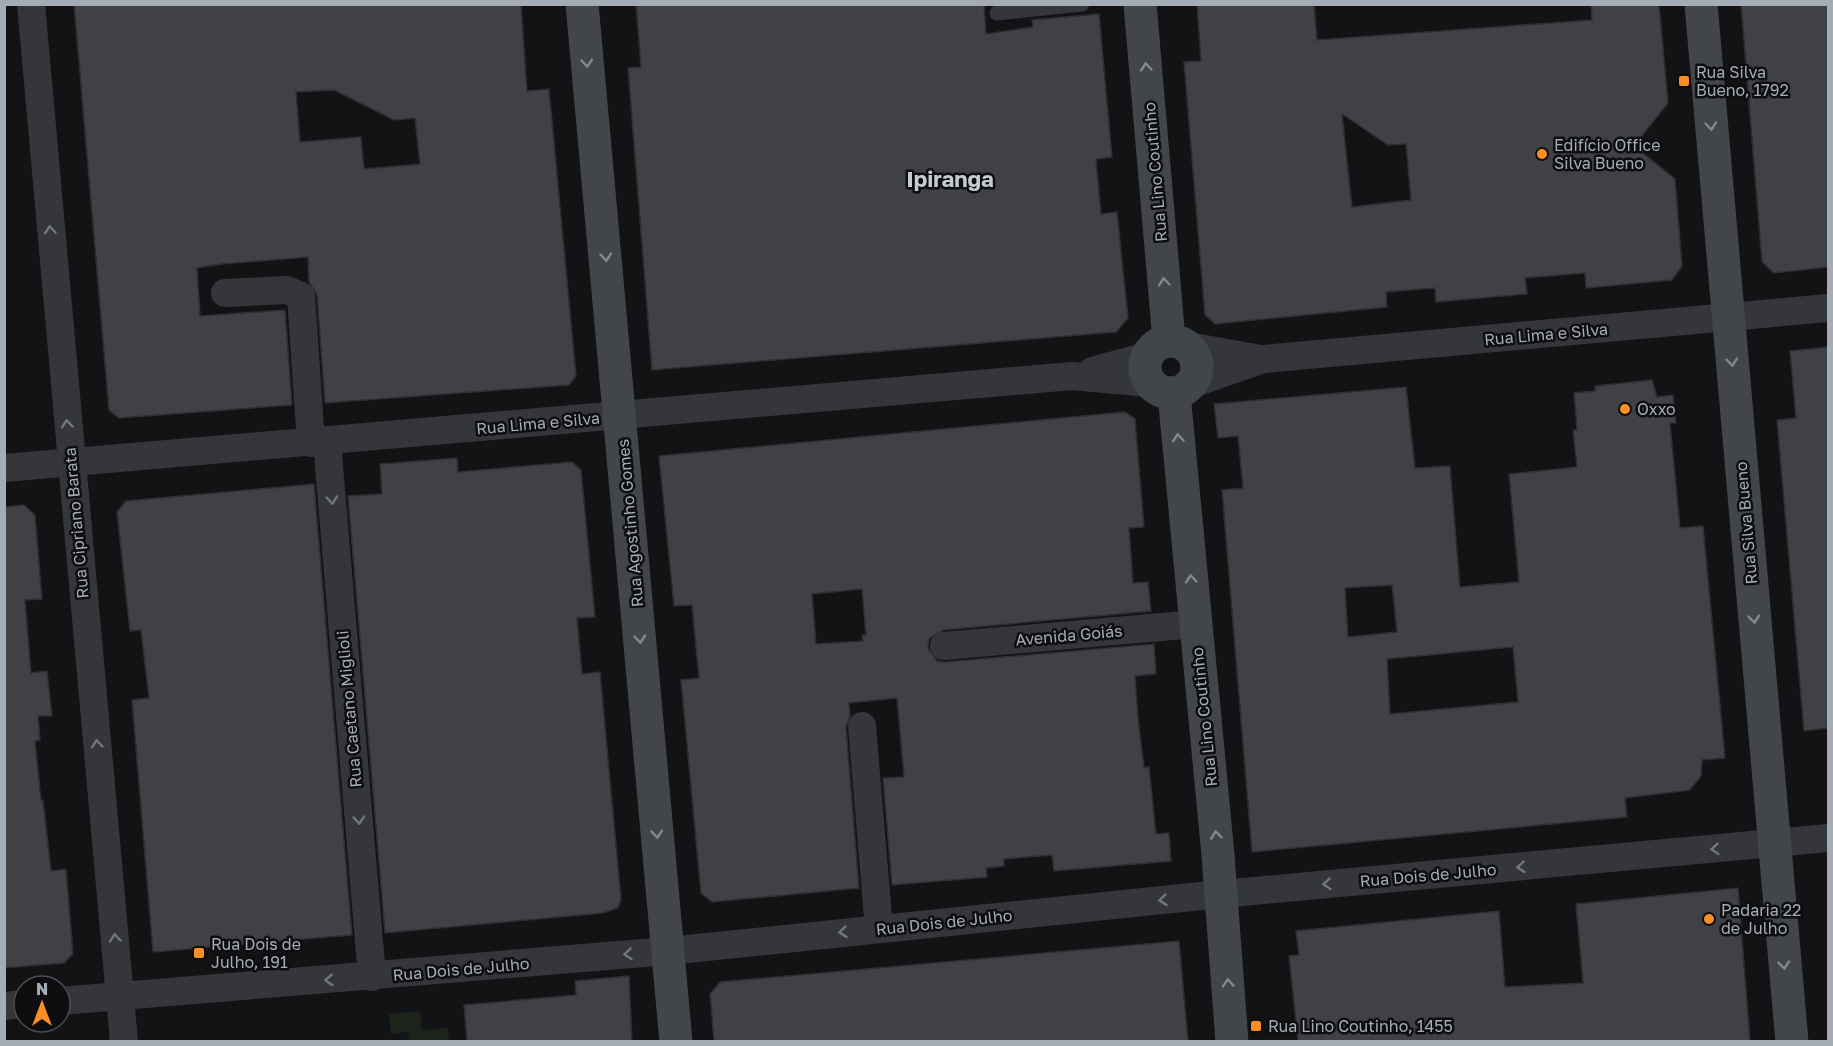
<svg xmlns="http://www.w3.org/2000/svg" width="1833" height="1046" viewBox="0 0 1833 1046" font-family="'Golos Text',sans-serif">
<rect width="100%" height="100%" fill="#131315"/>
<!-- green -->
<path fill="#1b231b" d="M420,1011l2,19 26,-2 1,13h-40l-1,-9 -17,2 -2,-20z"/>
<!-- building -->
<path fill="#3f4145" stroke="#2d2e31" stroke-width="1.5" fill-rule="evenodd" d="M74,4h447l6,87 22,-2 27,287 -7,9 -244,18 -8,-108 -8,-13 -1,-25 -86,7 -25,4 3,48 85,-6 7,95 -173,13 -10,-8zM334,90l60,30 21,-2 5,46 -56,5 -3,-32 -61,5 -4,-50z
M636,4h348l2,30 47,-7 -1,-7 67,-6 13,143 -16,2 5,55 16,-2 11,106 -12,14 -464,38 -24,-302 13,-1z
M1197,4h117l3,36 275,-20 -1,-16h68l9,99 -34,43 41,33 7,87 -10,14 -86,8 -1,-15 -60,5 2,16 -91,8 -1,-14 -49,4 1,15 -172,17 -10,-9 -21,-253 17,-1zM1342,114l46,31 18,-1 5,56 -59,7z
M1741,4h87v263l-54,6 -12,-11z
M1828,347v381l-24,3 -27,-311 19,-2 -6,-67z
M1652,380l5,17 16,-2 3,28h-6l10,105 23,-2 22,232 -23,2 -1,16 -11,14 -65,8 2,19 -375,35 -30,-362 21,-2 -5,-52 -20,2 -4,-34 192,-17 9,81 35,-2 10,121 59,-5 -10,-108 68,-7 -4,-37h4l-3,-37 21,-2v-5zM1392,585l5,47 -49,5 -3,-49zM1513,647l5,55 -128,12 -3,-55z
M1125,412l10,7 9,108 -15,1 4,55 15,-1 3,29 -208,19 -14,9 -1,9 9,13 8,1 209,-18 2,30 -21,2 3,42 6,50 5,-1 7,67 13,-1 2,28 -117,10 -2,-16 -48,4v7l-18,2 1,9 -95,8 -9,-107 21,-1 -7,-79 -48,5 1,13 -4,11 13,161 -147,14 -11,-9 -20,-213 18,-2 -7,-73 -18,1 -15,-150zM862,589l4,46h-4l1,6 -47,3 -4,-50z
M457,458l1,14 114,-10 9,8 14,147 -18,1 5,56 18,-2 21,227 -3,9 -15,5 -218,20 -37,-437 34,-2 -2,-30z
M314,484l38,451 -199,17 -21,-252 17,-2 -8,-68 -11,1 -13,-119 9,-11z
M24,505l11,10 7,84 -17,1 6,73 16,-2 5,45h-14l2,24 -5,1 6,59h2l8,71 15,-2 7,85 -9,9 -60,5v-461z
M1738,888l12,153h-452l-9,-85 10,-1 -3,-24 203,-20 6,76 78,-4 -7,-79z
M1179,941l9,100h-474l-4,-47 10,-12z
M629,976l3,65h-165l-3,-36 112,-10 -1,-14z"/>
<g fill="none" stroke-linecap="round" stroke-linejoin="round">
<!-- lane -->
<path stroke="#34363a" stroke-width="15" d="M997,13l85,-9"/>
<!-- street -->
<path stroke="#34363a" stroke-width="28" d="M31,4l93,1038
M225,293l62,-3 14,6 10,147
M1188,346l73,13
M1092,371l55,-15
M1192,384l71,-25 565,-51
M327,442l45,535
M4,468l1068,-92 77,7
M944,646l251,-22
M862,726l17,203
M60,1001l608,-50 553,-57 607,-56
M4,1006l20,-2"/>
<!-- secondary -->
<path stroke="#42454a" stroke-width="33" d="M582,4l94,1038
M1140,4l29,336
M1701,4l91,1038
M1145 367a26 26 0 1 1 52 0a26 26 0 1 1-52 0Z
M1174,394l44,461 14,187"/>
</g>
<!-- one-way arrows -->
<defs><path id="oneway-chevron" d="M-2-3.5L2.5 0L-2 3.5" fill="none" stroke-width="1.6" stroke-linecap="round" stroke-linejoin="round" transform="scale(1.5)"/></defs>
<g stroke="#828990">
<use href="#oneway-chevron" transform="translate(587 63) rotate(85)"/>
<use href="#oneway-chevron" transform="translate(1146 67) rotate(-95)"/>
<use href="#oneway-chevron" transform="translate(1711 126) rotate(85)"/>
<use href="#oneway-chevron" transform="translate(606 257) rotate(85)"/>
<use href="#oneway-chevron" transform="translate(1164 282) rotate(-95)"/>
<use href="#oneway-chevron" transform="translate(1732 362) rotate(85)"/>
<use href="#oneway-chevron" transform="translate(1178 438) rotate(-95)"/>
<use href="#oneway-chevron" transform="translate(1191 579) rotate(-95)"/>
<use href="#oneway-chevron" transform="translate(1754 619) rotate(85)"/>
<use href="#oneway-chevron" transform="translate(640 639) rotate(85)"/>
<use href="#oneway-chevron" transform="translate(657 834) rotate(85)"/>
<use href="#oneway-chevron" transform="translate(1216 835) rotate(-96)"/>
<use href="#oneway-chevron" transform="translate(1784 965) rotate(84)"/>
<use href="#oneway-chevron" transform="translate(1228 983) rotate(-94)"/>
</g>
<g stroke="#72777e">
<use href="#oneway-chevron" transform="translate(50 230) rotate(-95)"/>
<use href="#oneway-chevron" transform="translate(67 424) rotate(-95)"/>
<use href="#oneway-chevron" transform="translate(332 500) rotate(85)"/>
<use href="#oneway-chevron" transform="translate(97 744) rotate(-95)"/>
<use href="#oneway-chevron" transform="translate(359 820) rotate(85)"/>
<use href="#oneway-chevron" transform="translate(1715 849) rotate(175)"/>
<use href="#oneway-chevron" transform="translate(1521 867) rotate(175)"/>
<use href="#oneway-chevron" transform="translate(1327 884) rotate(175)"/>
<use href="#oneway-chevron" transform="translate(1163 900) rotate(174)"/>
<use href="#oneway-chevron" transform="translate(843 932) rotate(174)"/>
<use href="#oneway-chevron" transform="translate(115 938) rotate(-95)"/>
<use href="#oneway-chevron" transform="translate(628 954) rotate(175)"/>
<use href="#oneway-chevron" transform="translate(329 980) rotate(176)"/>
</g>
<!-- markers -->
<g fill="#fb8e25" stroke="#0e0e10" stroke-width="2">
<rect x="1678" y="75" width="12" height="12" rx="3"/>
<circle cx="1542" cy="154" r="6"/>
<circle cx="1625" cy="409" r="6"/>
<circle cx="1709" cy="919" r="6"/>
<rect x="193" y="947" width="12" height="12" rx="3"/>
<rect x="1250" y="1020" width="12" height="12" rx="3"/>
</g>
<g text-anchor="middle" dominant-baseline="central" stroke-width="5" stroke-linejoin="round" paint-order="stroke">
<!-- poi labels -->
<g font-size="16" fill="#a4adb6" stroke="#0e0e10" text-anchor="start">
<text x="1696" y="72">Rua Silva<tspan x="1696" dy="18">Bueno, 1792</tspan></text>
<text x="1554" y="145">Edifício Office<tspan x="1554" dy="18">Silva Bueno</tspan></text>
<text x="1637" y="409">Oxxo</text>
<text x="1721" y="910">Padaria 22<tspan x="1721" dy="18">de Julho</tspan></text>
<text x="211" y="944">Rua Dois de<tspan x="211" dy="18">Julho, 191</tspan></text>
<text x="1268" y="1026">Rua Lino Coutinho, 1455</text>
</g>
<!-- street labels -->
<g font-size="16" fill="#a4adb6" stroke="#0e0e10">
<text transform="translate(1155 172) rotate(-95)">Rua Lino Coutinho</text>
<text transform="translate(1546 334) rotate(-5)">Rua Lima e Silva</text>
<text transform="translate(538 423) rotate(-5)">Rua Lima e Silva</text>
<text transform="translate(76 523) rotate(-95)">Rua Cipriano Barata</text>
<text transform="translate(630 523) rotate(-95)">Rua Agostinho Gomes</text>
<text transform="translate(1746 523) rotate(-95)">Rua Silva Bueno</text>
<text transform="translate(1069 635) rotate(-5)">Avenida Goiás</text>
<text transform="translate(349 709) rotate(-95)">Rua Caetano Miglioli</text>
<text transform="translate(1204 717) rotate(-96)">Rua Lino Coutinho</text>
<text transform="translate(1428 875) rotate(-5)">Rua Dois de Julho</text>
<text transform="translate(944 922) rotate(-6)">Rua Dois de Julho</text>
<text transform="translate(461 969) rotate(-5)">Rua Dois de Julho</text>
</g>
<!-- district labels -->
<g font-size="22" font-weight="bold" fill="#c5cbd2" stroke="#0e0e10">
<text x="950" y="178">Ipiranga</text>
</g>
</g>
<!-- border -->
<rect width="1833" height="1046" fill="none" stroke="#a4adb6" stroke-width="12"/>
<!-- north arrow -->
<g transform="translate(42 1004)"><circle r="28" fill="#0e0e10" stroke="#4a4e52" stroke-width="1.5"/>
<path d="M0-4.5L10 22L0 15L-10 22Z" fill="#fb8e25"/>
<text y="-9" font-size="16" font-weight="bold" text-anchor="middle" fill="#a4adb6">N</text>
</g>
</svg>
